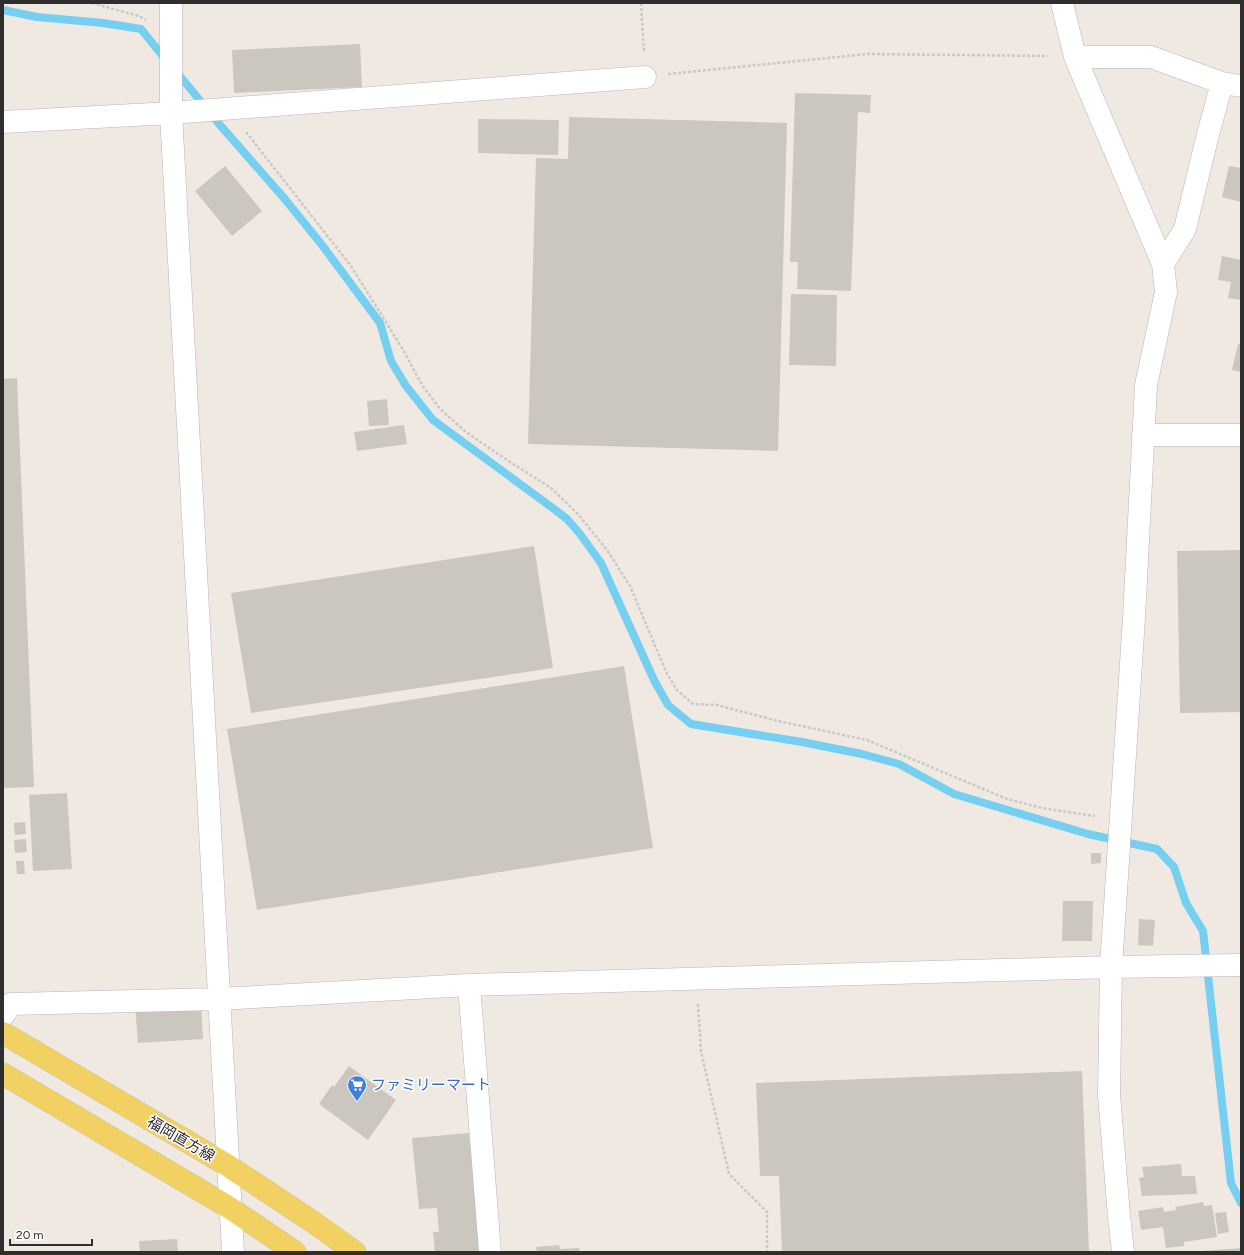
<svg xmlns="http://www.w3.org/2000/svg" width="1244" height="1255" viewBox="0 0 1244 1255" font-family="Figtree,'Noto Sans JP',sans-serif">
<rect width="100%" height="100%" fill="#efe9e1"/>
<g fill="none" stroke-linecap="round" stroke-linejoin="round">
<!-- stream -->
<path stroke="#75cff0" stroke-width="8" d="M3,10l34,7 66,6 38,6 25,31
M175,70l45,55 64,73 38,47 58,78 11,38 15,25 27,34 121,89 13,10 13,15 21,29 53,117 14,25 23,19 111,18 60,12 37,10 55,30 134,40 69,15 17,18 12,36 17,28 28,252 10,20"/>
</g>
<!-- building -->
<path fill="#cbc7bf" d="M360,44l2,43 -128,6 -2,-43z
M795,93l76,2 -1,18 -12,-1 -7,179 -54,-2 1,-27h-8z
M569,117l218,6 -9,328 -250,-7 8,-286 32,1z
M478,119l81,1 -1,35 -80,-2z
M225,166l37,45 -30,25 -37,-45z
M1229,166l12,2v34l-19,-5z
M1222,256l19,4v40l-13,-2 3,-16 -13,-2z
M791,294l46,1 -1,71 -47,-1z
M1238,344h3v28l-9,-2z
M17,378l17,409 -31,1v-409z
M387,399l2,26 -20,1 -2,-25z
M404,425l3,19 -50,7 -3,-19z
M534,546l19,122 -302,45 -20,-120z
M1241,550v162l-61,1 -3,-162z
M624,666l29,182 -396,62 -30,-181z
M67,793l5,76 -39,2 -4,-76z
M25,822l1,12 -11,1 -1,-12z
M26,839l1,13 -12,1 -1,-13z
M1091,853h10v10l-10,1z
M16,861h8l1,13h-8z
M1063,901h30l-1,40h-30z
M1139,919l16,1 -2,26 -15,-1z
M201,1002l2,37 -65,4 -3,-37z
M349,1066l47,34 -28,40 -49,-36 13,-19 2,2z
M1082,1071l7,181h-307l-3,-76h-19l-4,-93z
M469,1133l11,119h-45l-2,-20h6l-2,-24 -18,1 -7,-71z
M1181,1164l1,12h13l2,18 -55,2 -3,-18 5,-1 -2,-10z
M1203,1202l1,4 8,-1 5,32 -33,5v4l-18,2 -3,-21 -22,3 -3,-19 25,-4 1,5 12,-2 -1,-3z
M1226,1212l3,20 -11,2 -3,-21z
M177,1239l1,13h-38l-1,-11z
M559,1245l1,4 19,-1 1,4h-43l-1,-5z
M1241,1248v4h-40v-1z"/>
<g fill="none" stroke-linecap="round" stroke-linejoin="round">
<defs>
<path id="minor" d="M171,3v110l62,1139
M1062,3l13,54 88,207 3,28 -20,93 -12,233 -23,349 -2,128 10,121 4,36
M1075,57h76l71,26
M3,122l168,-9 474,-36
M1163,264l22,-35 22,-91 15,-55 19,3
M1143,435h98
M469,985l21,267
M3,1016l8,-12 208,-5 250,-14 642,-18 130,-2"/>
<path id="major" d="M3,1033l224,132 86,57 42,30
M3,1074l227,134 65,44"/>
</defs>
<!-- minor casing -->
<use href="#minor" stroke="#b4b7c1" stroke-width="23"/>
<!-- major casing -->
<use href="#major" stroke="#c9c9c9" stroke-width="23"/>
<!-- path -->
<path stroke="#c9c9c9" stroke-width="2.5" stroke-dasharray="3 2" stroke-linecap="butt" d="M92,3l47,13 7,4
M641,3l3,50
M668,74l199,-20 181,2
M246,132l105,134 51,82 20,37 18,24 26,23 38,26 47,30 27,26 29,36 23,36 37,88 10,16 16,14 24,1 61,16 89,19 140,59 35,9 53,8
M698,1004l3,47 28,123 38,38v40"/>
<!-- minor -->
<use href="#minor" stroke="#fff" stroke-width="22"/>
<!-- major -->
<use href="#major" stroke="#f2d163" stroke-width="22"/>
</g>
<!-- icons -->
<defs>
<symbol id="supermarket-pin" viewBox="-11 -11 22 30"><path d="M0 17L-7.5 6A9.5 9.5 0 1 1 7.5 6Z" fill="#3f7fe0" stroke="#fff"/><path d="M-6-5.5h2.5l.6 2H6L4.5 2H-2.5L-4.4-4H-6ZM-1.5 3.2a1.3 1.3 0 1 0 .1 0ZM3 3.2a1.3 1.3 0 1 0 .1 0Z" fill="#fff"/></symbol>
</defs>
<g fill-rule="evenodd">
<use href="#supermarket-pin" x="346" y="1074" width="22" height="30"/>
</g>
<g text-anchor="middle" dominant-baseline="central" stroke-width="3" stroke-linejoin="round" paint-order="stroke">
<!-- shop labels -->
<g font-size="15" fill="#366cbe" stroke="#fff" text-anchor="start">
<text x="371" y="1085">ファミリーマート</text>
</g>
<!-- street labels -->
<g font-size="15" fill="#2e2e2e" stroke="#fff">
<text transform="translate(181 1139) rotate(30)">福岡直方線</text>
</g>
</g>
<!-- border -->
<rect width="1244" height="1255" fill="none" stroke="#2e2e2e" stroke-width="8"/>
<!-- scale -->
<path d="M10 1239v6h82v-6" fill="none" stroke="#2e2e2e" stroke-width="2"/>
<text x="16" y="1239" font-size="12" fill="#2e2e2e" stroke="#ffffff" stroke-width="3" paint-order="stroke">20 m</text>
</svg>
